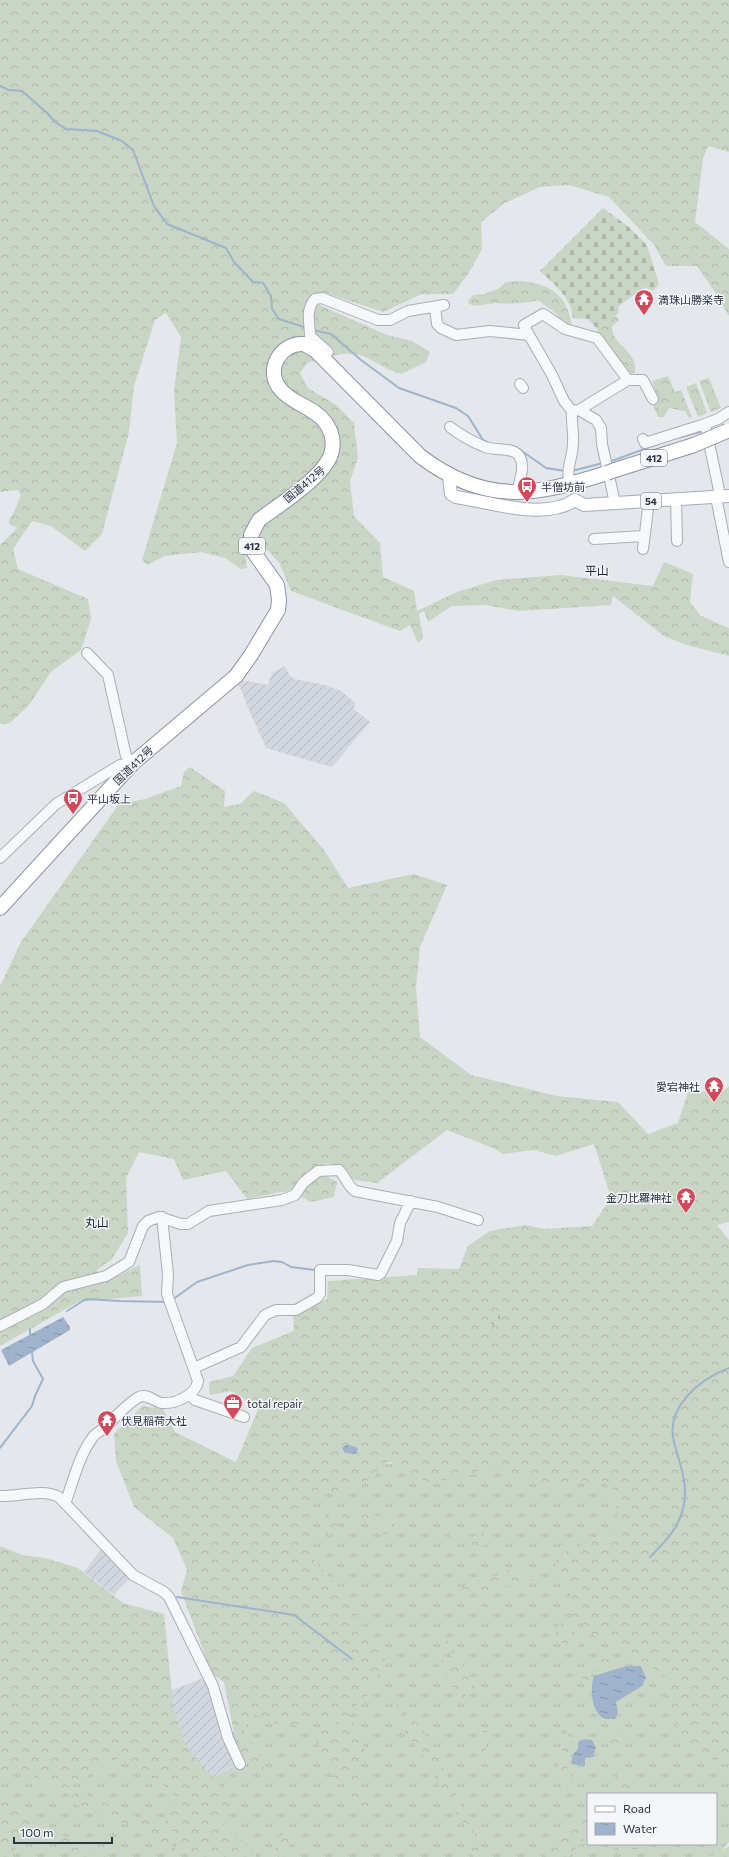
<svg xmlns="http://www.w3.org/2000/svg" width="729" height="1857" viewBox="0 0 729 1857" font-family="Commissioner,'Noto Sans JP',sans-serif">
<defs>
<pattern id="industrial-furrows" width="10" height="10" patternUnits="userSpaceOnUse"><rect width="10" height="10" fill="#d2d6de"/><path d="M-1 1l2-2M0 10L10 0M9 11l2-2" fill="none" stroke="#b4b8c0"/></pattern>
<pattern id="grass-tufts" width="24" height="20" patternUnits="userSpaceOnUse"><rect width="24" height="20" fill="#c9d6c5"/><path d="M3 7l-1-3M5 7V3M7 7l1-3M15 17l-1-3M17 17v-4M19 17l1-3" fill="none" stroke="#adb8ab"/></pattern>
<pattern id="forest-crowns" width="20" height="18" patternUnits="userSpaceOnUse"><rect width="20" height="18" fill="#c9d6c5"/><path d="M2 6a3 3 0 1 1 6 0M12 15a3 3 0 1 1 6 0" fill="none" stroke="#adb8ab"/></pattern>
<pattern id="cemetery-stones" width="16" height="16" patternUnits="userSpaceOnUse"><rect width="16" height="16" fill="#c9d6c5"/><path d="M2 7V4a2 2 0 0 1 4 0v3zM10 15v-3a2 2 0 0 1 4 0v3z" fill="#adb8ab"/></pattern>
<pattern id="water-ripples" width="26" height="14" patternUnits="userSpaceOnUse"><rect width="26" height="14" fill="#9fb4cc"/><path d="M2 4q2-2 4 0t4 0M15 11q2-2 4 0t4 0" fill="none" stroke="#8293a7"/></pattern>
</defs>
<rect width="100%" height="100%" fill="#e4e7ec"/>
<!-- industrial -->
<path fill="url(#industrial-furrows)" d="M285,666l5,10 5,3 30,6 16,6 14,12 -1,6 16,13 -38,45 -66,-19 -18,-40 -8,-21 -4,-3 5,-4 27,5 4,-12z
M102,1548l28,30 -16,17 -30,-23z
M207,1677l30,87 -25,14 -28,-19 -15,-68z"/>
<!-- grass -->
<path fill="url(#grass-tufts)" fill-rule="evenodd" d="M378,1461l56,13 47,-13 131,16 55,193 62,89v83l-9,11 -8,4h-712v-75l10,-19 110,-14 71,39 50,-25 -10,-26 8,-27 68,-147 -4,-77zM588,1794h128v50h-128z"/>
<!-- forest -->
<path fill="url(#forest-crowns)" d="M0,0h729v152l-21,-6 -5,13 -8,63 34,27v67l-14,-24 -18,-26h-31l-12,-21 -45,-48 -40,-12 -29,2 -13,6 -22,10 -24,19 1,27 -14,25 -15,20h-31l-39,18 -61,-20 -5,12 70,31 25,6 18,11 -4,10 -25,12c-14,-4 -23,-11 -36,-17 -18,-8 -40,1 -58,6l-7,10 8,15 28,17 18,18 4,35 -8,23 4,35 26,27 3,34 31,14 3,20 40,-19 39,-12 65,-5 92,11 11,-24 29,12 -3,28 11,14 28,12v28l-42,-11 -23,-9 -51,-40 -2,9 -92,6 -34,-6 -33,1 -24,16 -4,-11 -5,3 4,24 -5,5 -8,-18 -10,6 -109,-40 -11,-27 -17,-19 -19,2 3,21 -6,1 -16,-11 -24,-6 -37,4 -16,9 -6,-5 35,-117 -3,-52 7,-54 -15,-24 -11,7 -21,66 -5,46 -27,102 -17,17 -34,-25 -19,-5 -19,28 5,20 70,30 3,20 -10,31 -30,22 -22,33 -19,18 -10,1v-179l17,-17 -8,-4v-4l6,-10 6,-15 -3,-5 -18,2z
M519,281c30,2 49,13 53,46l-12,-2 -2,-10 -20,-15c-15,4 -27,4 -42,3 -10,0 -20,6 -28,0l1,-4 5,-4 10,-1 14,-5 8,-7z
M616,316l3,4 -7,6c0,21 26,24 23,46l-4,2 -32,-39 -2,-6z
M668,376l7,16 6,-2 11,27 -3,1 -4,-7 -16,-3 -5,9h-6l-5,-12 3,-13 -4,-11z
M709,378l12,30 -10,4 -12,-31z
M696,383l11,30 -9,4 -12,-30z
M190,767l35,24 -1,16 16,-3 14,-13 30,12 40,47 24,38 66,-14 33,11 -27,62 -4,41 4,49 51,38 86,21 61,6 30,32 30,-11 10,-31 36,-1 5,-5v136l-12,3 12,15v523l-4,2 -9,-6 -15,1 -5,-10 -7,-4 -13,-22 -9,-26 1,-20 -48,-31 -10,-11h-16l-22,-21 -3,-29 -15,-12 3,-19 23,-9 8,-6 27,-5 4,-9 -6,-36 -14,-11 -4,3 -21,-2 -6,8 -5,1 -79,-22 -12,8h-13l-25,9 -31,-10 -13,-12 -9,1 -6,13 -16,10 -24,6 -15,-2 -11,7 -2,28 5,33 35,38 23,43 13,10 2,12 -21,40 -17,9 18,38 -8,16 5,27 12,12 -6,11 -17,-9 -3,-21h-12l-19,-43 4,-11 15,-7 -1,-6h-17l-13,8 -21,1 -34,-13 -8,25 13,5 11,30 -7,2 -23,-32 -12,-61 -12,-8 -31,-83 6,-21 -14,-32 -39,-31 -18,-46 -2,-27 28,-28 21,3 12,23 61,30 23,-55 -29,-16 -20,4 -1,-13 24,-6 19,-28 42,-17 -1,-16 34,-16 1,-18 89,-6 1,-7 41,1 9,-23 22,-15 35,-6 19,4 48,-3 19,-28 -17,-54 -38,12 -22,-6 -31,4 -8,-5 -48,-19 -70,53 -23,-3 -12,-14 -18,-3 -1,11 14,8 -3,15 -24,5 -19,-12 -44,9 -21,-28 -43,9 -9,-21 -35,-7 -13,26 2,55 -16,26 -14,10 1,9 16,-1 25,-12 2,31 -64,6 -78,44v-360l21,-44 98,-138 26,-5 36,-13 3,-14z
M358,1513l36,6 2,3 -10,14 -5,-3 5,-9 -31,-6h-13l-12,18 -5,-3 7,-12h-8l1,-7z
M450,1532l20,6 13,-6 5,12 -13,6 -11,-9h-12z
M0,1546l22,9 23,3 33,10 45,35 41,11 10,99 12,33 50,59 -16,17 34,29 2,6h-67l-24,-37 10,-28 -57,-34 -58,34 -41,-25 -11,4 -8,16z
M510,1569l18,4 6,7 -20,7 -14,-2 -12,13 7,11 -5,2 -7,-11 -16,-11 -5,5 -10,2v-7l10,-1 14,-8 13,4 4,-7z
M560,1622l10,6 12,13 -6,8h-10l-11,-19z
M506,1627l7,13 -4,4 -9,-13z
M448,1640l29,49 -4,2 -5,-3 -4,1 4,12 -4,4 -28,-45 2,-3 8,6 6,-6 -8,-14z
M602,1659l9,1v7l-19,7 -5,8 -6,-5 3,-7 13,1z
M403,1703l5,18 11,2c24,44 47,87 64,134h-10l-6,-29 -22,-32 -23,-42 -22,-28 -5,-21z
M487,1729l-1,25 11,11 -6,3 -10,-9 2,-29z
M558,1730h7l8,13 -6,26 11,20 -7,3 -14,-23 7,-15z
M616,1731l11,3v4l-4,5h-11l-1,-6z
M620,1768l28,26h-31v-23z
M77,1791l82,35 22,31h-11l-29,-27 -74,-29z
M0,1794l40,29 -3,13 -17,3 -8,18h-12z
M588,1813v25h-3l-16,19h-25l6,-19z
M50,1829l56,28h-28l-1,-3 -29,-19z
M289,1833l18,19 -4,2 -12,-12 -11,3 5,12h-6l-7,-18z
M607,1844h42l-3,4 -29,3z
M729,1846v11h-21l20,-10z"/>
<!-- cemetery -->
<path fill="url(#cemetery-stones)" d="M603,208l26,19 18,18 12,39 -6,7 -8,-4 -26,19 -1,8 -21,15 -9,-10 -15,-1c-2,-21 -18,-33 -33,-47z
M496,1309l6,12 -9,5 -6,-11z"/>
<!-- water -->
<path fill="url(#water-ripples)" d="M63,1317l7,10v3l-61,36 -8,-16z
M347,1444l11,4 -2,6 -11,-1 -3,-5z
M626,1666h15l5,12 -4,8 -26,16 2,10 -3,7c-5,0 -11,1 -15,-3 -9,-10 -10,-29 -6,-40z
M584,1739l8,1 4,8 -3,9 -8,1v8l-14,-2 2,-10 5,-5v-7z"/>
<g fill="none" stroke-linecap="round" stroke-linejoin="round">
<!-- stream -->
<path stroke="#9fb4cc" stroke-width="2" d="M0,86l9,4 13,1 25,22 8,9 11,7 31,2 25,10 11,9 21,56 13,18 59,24 8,14 19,20 10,1 8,13 1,13 7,10 28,9
M313,330l18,4 30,26 38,28 57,20 12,8 15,24 6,3
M673,439l31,-8
M519,449l27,19 20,3
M609,462l49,-18
M572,471l31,-8
M172,1300l25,-18 51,-17 26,-4 8,1 9,5 24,3
M67,1311l19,-12 34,2 46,1
M30,1329v7
M0,1448l32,-42 3,-10 8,-17 -10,-18 -1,-9
M650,1557c16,-16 30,-30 34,-53 4,-22 -5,-42 -10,-62 -9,-35 26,-63 55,-74
M177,1597l117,18 58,44"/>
<defs>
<path id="minor" d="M435,307l2,17 4,4 15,7 34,-4 39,4 23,40 12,26 8,10
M529,335l-5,-10 19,-11 22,15 32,9 31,42
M328,352l-18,-16c0,-13 -5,-26 5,-37l7,-1 56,22h12l18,-9 36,-6
M520,384l3,4
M579,410l17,10 5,8 1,16 13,59
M729,412l-11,7 -13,5 14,66 -2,12 12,60
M450,427c10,8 23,15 35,20 13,5 36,-3 37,18 1,9 -4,18 -4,28
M643,439l2,4 60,-19
M570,484c-5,-15 3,-26 3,-41 1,-10 -2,-21 -1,-32l7,-1 49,-30h15l10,19
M676,499l1,42
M594,539l50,-3
M643,549l6,-48
M0,858l56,-54 64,-39 13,-2 -7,-7 -18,-81 -21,-22
M0,1326l43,-22 20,-17 43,-11 23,-14 14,-36 5,-5 11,-4 22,7h7l21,-13 73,-11 13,-5 8,-12 15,-12 21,-1c7,7 8,15 16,21l83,16 40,13
M194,1368l47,-21 24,-32 11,-5h20l21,-12 3,-4v-24h28l30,5 3,-2 16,-32 3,-18 11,-22
M190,1395l5,5 49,17
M0,1496c19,1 42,-8 59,1l74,78 31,17 5,5 44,89 15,52 12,26
M65,1504c8,-22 14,-49 28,-67 4,-5 10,-7 15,-12 9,-10 19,-21 31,-28 9,-4 15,5 23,6 14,1 34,-8 36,-22l-31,-87 1,-20 -6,-57"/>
<path id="major" d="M449,476l2,18 5,3c34,5 89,24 119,3
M575,500l9,5 145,-9"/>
<path id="highway" d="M615,470l79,-25
M0,908l133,-145 103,-87 15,-21 27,-45 1,-10 -2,-15 -24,-34 -2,-16 8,-15c20,-15 70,-46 73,-70 2,-10 -1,-20 -7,-28 -11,-15 -32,-18 -44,-32 -17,-19 -1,-48 23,-46l11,6 105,106c66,50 114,40 187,17"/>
</defs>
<!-- minor casing -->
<use href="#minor" stroke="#a9aeb7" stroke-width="12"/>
<!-- major casing -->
<use href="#major" stroke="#a3abb8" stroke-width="14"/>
<!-- highway casing -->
<use href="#highway" stroke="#8b94a3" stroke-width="16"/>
<!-- minor -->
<use href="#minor" stroke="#f7f8fa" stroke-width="10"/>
<!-- major -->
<use href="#major" stroke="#fff" stroke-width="12"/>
<!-- highway -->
<use href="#highway" stroke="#fff" stroke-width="14"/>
<defs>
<path id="highway-bridge" d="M694,445l33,-14
M607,473l8,-3"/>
</defs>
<!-- highway-bridge casing -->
<use href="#highway-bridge" stroke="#8b94a3" stroke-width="16" stroke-linecap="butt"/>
<!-- highway-bridge -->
<use href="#highway-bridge" stroke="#fff" stroke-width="14"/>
</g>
<!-- icons -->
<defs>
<symbol id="temple-pin" viewBox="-11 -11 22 30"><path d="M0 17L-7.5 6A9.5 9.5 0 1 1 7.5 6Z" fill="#d1495b" stroke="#f4f6f9"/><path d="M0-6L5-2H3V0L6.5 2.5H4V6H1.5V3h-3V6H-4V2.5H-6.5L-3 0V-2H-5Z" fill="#fff"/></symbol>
<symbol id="bus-pin" viewBox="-11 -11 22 30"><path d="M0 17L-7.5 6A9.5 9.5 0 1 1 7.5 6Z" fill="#d1495b" stroke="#f4f6f9"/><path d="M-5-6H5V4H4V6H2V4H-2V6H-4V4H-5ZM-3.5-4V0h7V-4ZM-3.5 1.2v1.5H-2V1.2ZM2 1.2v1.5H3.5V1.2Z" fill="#fff"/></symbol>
<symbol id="office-pin" viewBox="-11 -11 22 30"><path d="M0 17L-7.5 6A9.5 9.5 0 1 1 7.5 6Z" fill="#d1495b" stroke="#f4f6f9"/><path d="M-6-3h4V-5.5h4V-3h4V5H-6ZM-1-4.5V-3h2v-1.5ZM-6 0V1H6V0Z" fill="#fff"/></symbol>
</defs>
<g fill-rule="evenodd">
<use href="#temple-pin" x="633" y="288" width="22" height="30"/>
<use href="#bus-pin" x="516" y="475" width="22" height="30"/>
<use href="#bus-pin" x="62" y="787" width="22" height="30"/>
<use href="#temple-pin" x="703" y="1075" width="22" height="30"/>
<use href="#temple-pin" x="675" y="1186" width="22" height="30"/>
<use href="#office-pin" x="222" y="1392" width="22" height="30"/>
<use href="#temple-pin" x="96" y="1409" width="22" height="30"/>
</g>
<g text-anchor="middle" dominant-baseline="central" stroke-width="3" stroke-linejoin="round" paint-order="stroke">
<!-- shield labels -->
<g fill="#f4f6f9" stroke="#676e7b" stroke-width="1">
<rect x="641" y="450" width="26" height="16" rx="3"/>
<rect x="641" y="493" width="20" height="16" rx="3"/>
<rect x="239" y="538" width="26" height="16" rx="3"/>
</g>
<g font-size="10" font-weight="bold" fill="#2b3445">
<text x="654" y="458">412</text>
<text x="651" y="501">54</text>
<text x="252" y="546">412</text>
</g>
<!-- poi labels -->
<g font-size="11" fill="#2b3445" stroke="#f4f6f9" text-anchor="start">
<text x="658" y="299">満珠山勝楽寺</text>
<text x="541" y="486">半僧坊前</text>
<text x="87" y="798">平山坂上</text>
<text x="700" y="1086" text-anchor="end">愛宕神社</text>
<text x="672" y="1197" text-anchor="end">金刀比羅神社</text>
<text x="247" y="1403">total repair</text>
<text x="121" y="1420">伏見稲荷大社</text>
</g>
<!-- street labels -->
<g font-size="11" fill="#2b3445" stroke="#f4f6f9">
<text transform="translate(304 484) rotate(-40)">国道412号</text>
<text transform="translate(133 765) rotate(-44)">国道412号</text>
</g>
<!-- neighbourhood labels -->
<g font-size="12" fill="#1d2536" stroke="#f4f6f9">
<text x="597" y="570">平山</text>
<text x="97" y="1222">丸山</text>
</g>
</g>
<!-- legend -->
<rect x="587" y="1793" width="130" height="52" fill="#f4f6f9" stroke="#a4a8b1"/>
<rect x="595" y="1806" width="20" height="6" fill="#ffffff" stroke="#a4a8b1"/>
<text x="623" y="1813" font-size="12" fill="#2b3445">Road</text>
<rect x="595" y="1823" width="20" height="12" fill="url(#water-ripples)" stroke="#a4a8b1"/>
<text x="623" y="1833" font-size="12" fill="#2b3445">Water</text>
<!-- scale -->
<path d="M14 1837v6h98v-6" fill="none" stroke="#2b3445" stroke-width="2"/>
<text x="20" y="1837" font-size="12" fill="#2b3445" stroke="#f4f6f9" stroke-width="3" paint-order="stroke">100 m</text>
</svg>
